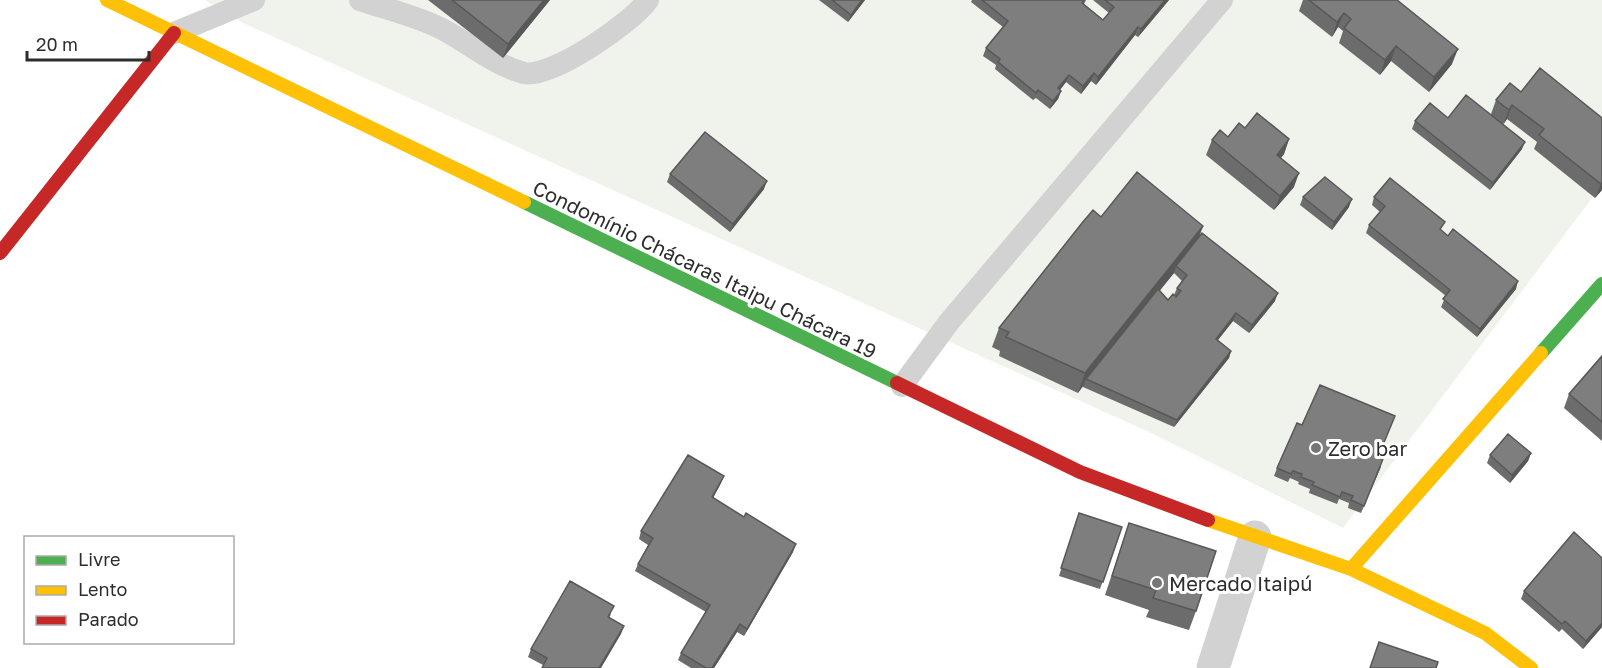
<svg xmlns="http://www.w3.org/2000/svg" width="1602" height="668" viewBox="0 0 1602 668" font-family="'Golos Text',sans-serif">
<rect width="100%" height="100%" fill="#fff"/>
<!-- green -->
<path fill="#f0f3ec" d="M205,0h1397v185l-259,343 -194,-96 -906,-409z"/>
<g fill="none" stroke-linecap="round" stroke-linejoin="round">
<!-- lane -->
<path stroke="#d2d2d2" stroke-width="22" d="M360,0c26,9 57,16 82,29 27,14 52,36 82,44 27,6 109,-51 124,-73
M174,33l80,-33
M902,386l47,-64 273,-322"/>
<!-- street -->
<path stroke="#d2d2d2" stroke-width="33" d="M1213,668l42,-131"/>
<!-- fast -->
<path stroke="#4caf50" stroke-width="14" d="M524,202l373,181
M1541,353l61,-69"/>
<!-- slow -->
<path stroke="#ffc107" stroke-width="14" d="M107,0l417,202
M1208,520l143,49 134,64 46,35
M1351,569l190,-216"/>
<!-- jam -->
<path stroke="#c62828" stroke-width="14" d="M0,253l174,-220
M897,383l183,89 128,48"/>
</g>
<!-- wall -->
<path fill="#6c6c6c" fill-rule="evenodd" d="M428,0h122l-47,58z
M819,0h46l-17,22z
M972,0h114l-2,4 19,16 6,-7 -16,-13h76l-31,37 -3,-2 -39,50 -5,-4 -10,13 -15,-12 -6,8 1,1 -3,8 -8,10 -14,-11 -3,2 -38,-31 1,-4 -13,-9 3,-8 17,-21 -32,-25z
M1303,0h94l55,64 -23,28 -38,-31 -11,14 -41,-32 4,-12 -5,-4 -6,10 -33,-26z
M1521,92l81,26v72l-7,8 -61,-49 3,-7 -30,-23 -4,5 19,25 -32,41 -78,-61 3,-8 76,-7 5,-14z
M1245,128l44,11 -5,15 -3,4 13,29 -20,23 -68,-55 6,-15 16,-3z
M670,174l94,15 -34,43 -63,-50z
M1303,197l46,10 -17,23 -32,-25z
M1374,197l67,34 75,58 -39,48 -36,-30 5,-11 -80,-63 3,-8 11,-13 -8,-7z
M1101,217l102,9 -4,11 76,64 -26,32 -16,-12 -15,19 13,11 -2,7 -55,69 -91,-40v-1l-5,7 -79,-37 1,-5 -8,-4 7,-19zM1174,273l8,8 -5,7 -3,7 -6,5 -9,-9z
M1602,356v85l-38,-33 5,-14z
M1531,453l-3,8 -18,22 -23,-20 3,-8z
M1378,457l3,10 -20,46 -13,-5 1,-5 -10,-4 -2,5 -28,-11 1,-4 -12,-5 1,-2 -9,-4 -2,4 -14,-6 3,-8z
M721,483l-8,15 80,54 -49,84 -7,-4 -23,36h-23l-13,-8 3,-7 25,-41 -71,-41 3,-7 10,-19 -9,-6 2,-8z
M1076,521l46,6 -22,62 -41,-13z
M1129,523l67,88 -7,19 -43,-13 3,-7 -44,-15z
M1602,558v69l-19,22 -21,-20 -3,3 -38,-33 3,-8z
M611,614l-2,4 12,16 -78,31 -15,-8 3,-8z"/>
<!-- shaded-wall -->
<path fill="#585858" d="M544,0h6l-47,58 5,-14z
M862,0h3l-17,22 3,-7z
M1165,0h4l-31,37 3,-8z
M1344,13l-6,14 -6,10 5,-15z
M1138,27l-3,8 -39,50 2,-8z
M1396,46l-5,15 -11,14 5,-15z
M1458,49l-6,15 -23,28 5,-15z
M1094,73l-3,8 -10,13 2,-8z
M1069,75l-3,7 -11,14 3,-8z
M1061,91l-3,8 -8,10 3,-8z
M1512,105l-5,14 -4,6 6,-15z
M1289,139l-5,15 -12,15 5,-14z
M1525,142l-3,7 -32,41 3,-7z
M1299,173l-5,14 -20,23 6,-14z
M767,181l-3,8 -34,43 3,-8z
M1602,182v8l-7,8 6,-14z
M1352,199l-3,8 -17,23 2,-8z
M1203,226l-7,19 -20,21 -2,7 -86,107 -2,-1 -3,7 -5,7 7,-20z
M1518,281l-2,8 -39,48 3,-8z
M1278,293l-3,8 -26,32 3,-8z
M1236,313l-3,8 -20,25 3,-7z
M1231,351l-2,7 -55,69 3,-7z
M1531,453l-3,8 -18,22 2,-8z
M724,476l-3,7 -12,22 3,-8z
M796,544l-3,8 -49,84 3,-7z
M1602,623v4l-19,22 3,-8z
M740,624l-3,8 -23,36h-2z
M624,626l-3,8 -20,34h-2z"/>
<!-- building -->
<path fill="#7e7e7e" stroke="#585858" stroke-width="1.5" d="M452,0h92l-36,44z
M832,0h30l-11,15z
M982,0h102l-2,3 21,17 11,-13 -9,-7h60l-24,29 -3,-2 -40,50 -4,-4 -11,13 -14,-11 -11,13 3,3 -8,10 -15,-11 -2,3 -38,-31 2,-3 -14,-11 22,-27z
M1309,0h88l61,49 -24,28 -38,-31 -11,14 -41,-32 7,-9 -7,-6 -7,9z
M1540,68l62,50v64l-1,2 -62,-49 5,-6 -32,-24 -3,5 -13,-10 14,-17 11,9z
M1466,95l59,47 -32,41 -78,-62 15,-18 18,15z
M1257,113l32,26 -12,16 22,18 -19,23 -68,-56 8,-10 8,7 11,-14 6,5z
M705,132l62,49 -34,43 -63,-50z
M1137,172l66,54 -118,147 -79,-36 3,-5 -10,-4 83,-105 11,-13 8,7z
M1325,177l27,22 -18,23 -31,-25z
M1390,178l55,44 -5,7 8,7 5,-7 65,52 -38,48 -37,-30 7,-9 -81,-65 16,-19 -11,-9z
M1202,233l76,60 -26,32 -16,-12 -20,26 15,12 -54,69 -91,-41 72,-90 10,11 5,-6 3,3 5,-6 -4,-3 10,-13 -11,-9z
M1602,356v66l-33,-28z
M1320,385l75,31 -17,41 5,2 -19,47 -13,-6 2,-4 -11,-4 -2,5 -28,-12 2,-3 -13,-5 1,-3 -9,-3 -2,3 -14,-6 20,-45 5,2z
M1508,434l23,19 -19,22 -22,-20z
M688,455l36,21 -12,21 32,20 2,-4 50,31 -49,85 -7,-5 -28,44h-6l-25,-15 29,-48 -72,-41 15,-26 -12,-7z
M1079,513l43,14 -19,55 -42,-14z
M1129,523l87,28 -20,60 -43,-13 3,-8 -44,-14z
M1574,532l28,26v65l-16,18 -21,-20 -3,3 -38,-33z
M570,581l44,25 -6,11 16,9 -25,42h-57l5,-10 -16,-9z
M1379,642l59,20 -2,6h-66z"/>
<!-- markers -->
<g fill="#767676" stroke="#fff" stroke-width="2">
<circle cx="1316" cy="448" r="6"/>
<circle cx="1157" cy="583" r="6"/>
</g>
<g text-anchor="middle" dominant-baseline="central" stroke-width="6" stroke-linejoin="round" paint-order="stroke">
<!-- street labels -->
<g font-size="20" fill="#2d2d2d" stroke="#fff">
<text transform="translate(705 269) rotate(26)">Condomínio Chácaras Itaipu Chácara 19</text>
</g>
<!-- poi labels -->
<g font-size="20" fill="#2d2d2d" stroke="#fff" text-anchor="start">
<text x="1328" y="448">Zero bar</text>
<text x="1169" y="583">Mercado Itaipú</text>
</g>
</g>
<!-- legend -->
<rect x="24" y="536" width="210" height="108" fill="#ffffff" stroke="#ababab" stroke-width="1.5"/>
<rect x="36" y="556" width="30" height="9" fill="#4caf50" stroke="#ababab" stroke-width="1.5"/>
<text x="78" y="566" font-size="18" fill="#2d2d2d">Livre</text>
<rect x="36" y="586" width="30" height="9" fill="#ffc107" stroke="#ababab" stroke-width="1.5"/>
<text x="78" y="596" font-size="18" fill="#2d2d2d">Lento</text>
<rect x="36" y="616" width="30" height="9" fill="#c62828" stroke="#ababab" stroke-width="1.5"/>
<text x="78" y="626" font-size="18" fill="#2d2d2d">Parado</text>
<!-- scale -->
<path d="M27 51v9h122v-9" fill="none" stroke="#2d2d2d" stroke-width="3"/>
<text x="36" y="51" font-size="18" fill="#2d2d2d" stroke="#ffffff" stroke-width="4.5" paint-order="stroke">20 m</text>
</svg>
